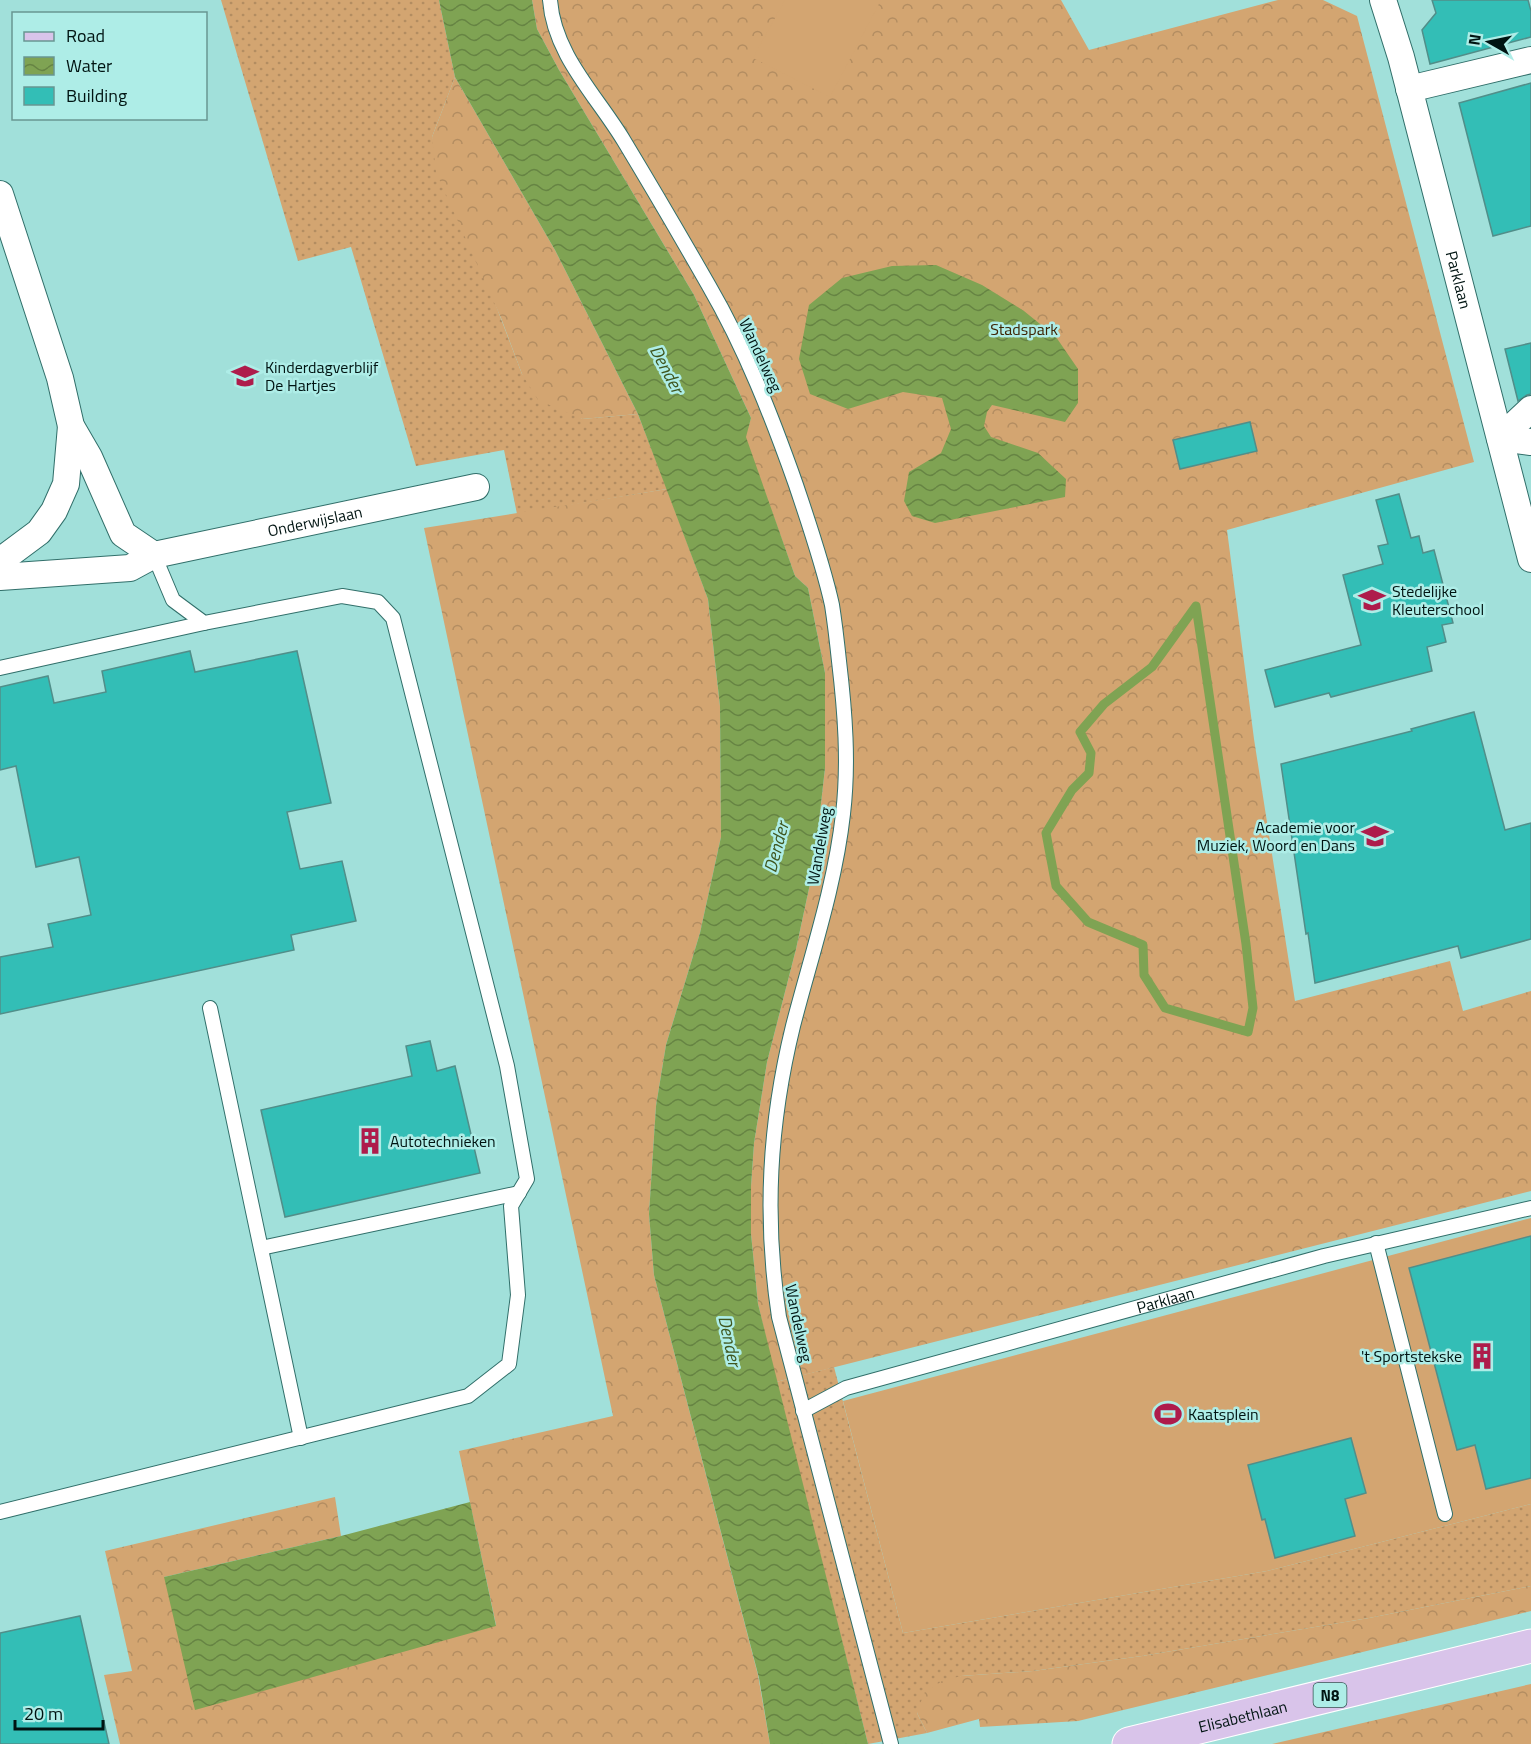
<svg xmlns="http://www.w3.org/2000/svg" width="1531" height="1744" viewBox="0 0 1531 1744" font-family="'Titillium Web',sans-serif">
<defs>
<pattern id="grass-dots" width="8" height="8" patternUnits="userSpaceOnUse" patternTransform="scale(1.5)"><rect width="8" height="8" fill="#d3a571"/><path d="M2 2h.1M6 6h.1" fill="none" stroke="#b38d61" stroke-width="1.8" stroke-linecap="round"/></pattern>
<pattern id="forest-crowns" width="20" height="18" patternUnits="userSpaceOnUse" patternTransform="scale(1.5)"><rect width="20" height="18" fill="#d3a571"/><path d="M2 6a3 3 0 1 1 6 0M12 15a3 3 0 1 1 6 0" fill="none" stroke="#b38d61"/></pattern>
<pattern id="water-waves" width="16" height="10" patternUnits="userSpaceOnUse" patternTransform="scale(1.5)"><rect width="16" height="10" fill="#7fa353"/><path d="M0 5q4-4 8 0t8 0" fill="none" stroke="#668443"/></pattern>
</defs>
<rect width="100%" height="100%" fill="#a1e0da"/>
<!-- grass -->
<path fill="url(#grass-dots)" d="M221,0h218l16,77 -23,60 90,237 60,45 56,-5 29,75 -150,25 -13,-64 -88,16 -65,-219 -53,14z
M834,1367l69,266 364,-62 264,-67v82l-162,32 -227,38 -109,15 -72,5 -44,37 10,20 -59,11 -92,-362z"/>
<!-- forest -->
<path fill="url(#forest-crowns)" d="M532,0h529l28,50 189,-50h45l34,16 117,446 -247,68 27,209 41,262 155,-40 13,50 68,-20v200l-755,191 -18,-78 -7,-70v-48l3,-43 13,-81 29,-113 18,-84 11,-97v-95l-17,-85 -13,-12 -50,-139 6,-19 -57,-123 -135,-225 -22,-41z
M455,77l100,173 83,164 -56,5 -44,-19 -16,-26 -21,-56 -65,-146 -4,-35z
M667,489l41,110 12,107 1,131 -21,96 -34,112 -10,61 -7,108 5,61 104,400 12,69h-650l-16,-69 28,-4 -27,-120 230,-54 6,39 -177,41 332,48 -37,-174 154,-35 -189,-888z
M1531,1586v25l-453,110 -98,6 -1,-8 -52,14 -10,-20 7,-20 18,-12 19,-5 72,-5 109,-15 227,-38z
M1531,1684v60h-259z"/>
<!-- pitch -->
<path fill="#d3a571" d="M785,0h96l-51,97 -77,-39z
M1531,1218v286l-264,67 -364,62 -60,-232z"/>
<!-- water -->
<path fill="url(#water-waves)" d="M439,0h93l5,29 22,41 135,225 57,123 -5,19 49,139 13,12 17,85v95l-11,97 -18,84 -29,113 -13,81 -3,43v48l7,70 110,440h-98l-11,-66 -105,-403 -5,-61 7,-108 10,-61 34,-112 21,-96 -1,-131 -12,-107 -70,-185 -83,-164 -100,-173z
M936,265l46,20 42,26 32,26 22,32v34l-13,19 -73,-17 -5,7 -3,14 7,11 47,16 28,26 -1,18 -130,26 -23,-7 -8,-15 5,-29 32,-19 10,-24 -9,-31 -39,-6 -55,17 -38,-15 -11,-35 10,-54 33,-27 50,-12z
M470,1502l26,124 -301,84 -31,-133 177,-41z"/>
<g fill="none" stroke-linecap="round" stroke-linejoin="round">
<!-- stream -->
<path stroke="#7fa353" stroke-width="9" d="M1196,606l50,338 7,64 -5,24 -83,-24 -21,-33 -1,-30 -55,-23 -32,-36 -10,-53 26,-43 17,-17 2,-20 -11,-21 24,-28 48,-37z"/>
</g>
<!-- building -->
<path fill="#33beb6" stroke="#518e89" stroke-width="1.5" d="M1432,0h96l3,11v26l-101,27 -8,-34 14,-17z
M1531,83v143l-38,10 -34,-133z
M1531,343v51l-4,1 -9,6 -13,-52z
M1250,422l7,29 -77,18 -7,-29z
M1399,494l12,44 8,-2 4,17 11,-3 19,73 -11,2 4,17 -19,5 5,24 -101,26 -2,-4 -54,14 -10,-37 96,-25 -18,-70 40,-11 -5,-18 10,-2 -12,-44z
M190,651l5,21 102,-21 34,152 -44,9 13,57 42,-8 14,60 -65,14 3,15 -294,64v-57l53,-10 -5,-23 43,-9 -12,-58 -43,10 -20,-101 -16,4v-83l48,-11 6,27 52,-11 -4,-21z
M1474,712l31,118 26,-7v116l-70,19 -3,-12 -143,37 -7,-50 -2,1 -25,-170 131,-33 -1,-2z
M430,1041l7,30 18,-5 25,107 -195,44 -24,-107 151,-34 -6,-30z
M1531,1236v242l-45,11 -11,-44 -18,5 -48,-182z
M1351,1438l15,55 -21,6 10,37 -80,22 -10,-39 -3,1 -14,-55z
M80,1616l29,128h-109v-111z"/>
<g fill="none" stroke-linecap="round" stroke-linejoin="round">
<defs>
<g id="service">
<path d="M550,0c4,55 47,96 74,141 29,48 57,96 85,145 36,62 63,131 87,199 13,39 27,79 36,120 3,19 5,37 7,56 6,51 10,102 4,153 -8,72 -32,142 -50,212 -24,98 -29,191 -14,291l112,427"/>
<path d="M0,668l204,-45"/>
<path d="M210,1008l91,430"/>
<path d="M1376,1243l69,271"/>
<path d="M261,1248l258,-55"/>
<path id="s1" d="M803,1411l43,-23 478,-132 207,-48"/>
<path d="M0,1512l468,-116 41,-32 9,-69 -7,-89 16,-27 -20,-113 -114,-448 -15,-16 -36,-6 -138,27 -31,-23 -19,-45"/>
</g>
<g id="minor">
<path id="s2" d="M1383,0l18,57 130,502"/>
<path d="M1409,89l122,-29"/>
<path d="M0,194l60,184 11,48 18,31 34,77 31,21"/>
<path d="M1500,438l31,-29"/>
<path d="M1500,438l31,4"/>
<path d="M0,561l39,-29 15,-21 12,-27 5,-58"/>
<path id="s3" d="M0,577l130,-9 24,-13 322,-68"/>
</g>
<g id="primary">
<path id="s4" d="M1129,1744l402,-98"/>
</g>
</defs>
<!-- service casing -->
<use href="#service" stroke="#316f6a" stroke-width="16"/>
<!-- minor casing -->
<use href="#minor" stroke="#316f6a" stroke-width="28"/>
<!-- primary casing -->
<use href="#primary" stroke="#fff" stroke-width="35"/>
<!-- service -->
<use href="#service" stroke="#fff" stroke-width="14"/>
<!-- minor -->
<use href="#minor" stroke="#fff" stroke-width="26"/>
<!-- primary -->
<use href="#primary" stroke="#d9c4ea" stroke-width="33"/>
</g>
<!-- icons -->
<defs>
<symbol id="school-bare" viewBox="-9 -9 18 18"><path d="M0-5L7-2L0 1L-7-2ZM-4 1L0 2.5L4 1V4Q0 6-4 4Z" fill="#ae1c4b" stroke="#aeede7" stroke-width="2.5" paint-order="stroke"/></symbol>
<symbol id="building-bare" viewBox="-9 -9 18 18"><path d="M-4-6H4V6H1V3H-1V6H-4ZM-2.5-4.3h1.7v1.8h-1.7ZM.8-4.3h1.7v1.8H.8ZM-2.5-1h1.7V.8h-1.7ZM.8-1h1.7V.8H.8Z" fill="#ae1c4b" stroke="#aeede7" stroke-width="2.5" paint-order="stroke"/></symbol>
<symbol id="stadium-bare" viewBox="-9 -9 18 18"><path d="M0-5a6.5 5 0 1 0 0 10a6.5 5 0 1 0 0-10ZM-3.5-1.8h7v3.6h-7Z" fill="#ae1c4b" stroke="#aeede7" stroke-width="2.5" paint-order="stroke"/></symbol>
</defs>
<g fill-rule="evenodd">
<use href="#school-bare" x="226" y="357" width="38" height="38"/>
<use href="#school-bare" x="1353" y="581" width="38" height="38"/>
<use href="#school-bare" x="1356" y="817" width="38" height="38"/>
<use href="#building-bare" x="351" y="1122" width="38" height="38"/>
<use href="#building-bare" x="1463" y="1337" width="38" height="38"/>
<use href="#stadium-bare" x="1149" y="1395" width="38" height="38"/>
</g>
<g text-anchor="middle" dominant-baseline="central" stroke-width="5" stroke-linejoin="round" paint-order="stroke">
<!-- shield labels -->
<rect fill="#aeede7" stroke="#345552" stroke-width="1.5" x="1313.5" y="1683" width="33" height="24" rx="4.5"/>
<g font-size="15" font-weight="bold" fill="#001412">
<text x="1330" y="1695">N8</text>
</g>
<!-- street labels -->
<g font-size="16" fill="#001412" stroke="#aeede7">
<text stroke="none"><textPath href="#s2" startOffset="290">Parklaan</textPath></text>
<text transform="translate(761 355) rotate(65)">Wandelweg</text>
<text stroke="none"><textPath href="#s3" startOffset="322">Onderwijslaan</textPath></text>
<text transform="translate(819 846) rotate(-80)">Wandelweg</text>
<text stroke="none"><textPath href="#s1" startOffset="380">Parklaan</textPath></text>
<text transform="translate(799 1323) rotate(78)">Wandelweg</text>
<text stroke="none"><textPath href="#s4" startOffset="117">Elisabethlaan</textPath></text>
</g>
<!-- park labels -->
<g font-size="16" fill="#3e2505" stroke="#aeede7">
<text x="1024" y="329">Stadspark</text>
</g>
<!-- poi labels -->
<g font-size="16" fill="#001412" stroke="#aeede7" text-anchor="start">
<text x="265" y="367">Kinderdagverblijf<tspan x="265" dy="18">De Hartjes</tspan></text>
<text x="1392" y="591">Stedelijke<tspan x="1392" dy="18">Kleuterschool</tspan></text>
<text x="1355" y="827" text-anchor="end">Academie voor<tspan x="1355" dy="18">Muziek, Woord en Dans</tspan></text>
<text x="390" y="1141">Autotechnieken</text>
<text x="1462" y="1356" text-anchor="end">'t Sportstekske</text>
<text x="1188" y="1414">Kaatsplein</text>
</g>
<!-- water labels -->
<g font-size="18" font-style="italic" fill="#3f561e" stroke="#aeede7">
<text transform="translate(667 369) rotate(62)">Dender</text>
<text transform="translate(776 847) rotate(-75)">Dender</text>
<text transform="translate(730 1341) rotate(78)">Dender</text>
</g>
</g>
<!-- legend -->
<rect x="12" y="12" width="195" height="108" fill="#aeede7" stroke="#689692" stroke-width="1.5"/>
<rect x="24" y="32" width="30" height="9" fill="#d9c4ea" stroke="#689692" stroke-width="1.5"/>
<text x="66" y="42" font-size="18" fill="#001412">Road</text>
<rect x="24" y="57" width="30" height="18" fill="url(#water-waves)" stroke="#689692" stroke-width="1.5"/>
<text x="66" y="72" font-size="18" fill="#001412">Water</text>
<rect x="24" y="87" width="30" height="18" fill="#33beb6" stroke="#689692" stroke-width="1.5"/>
<text x="66" y="102" font-size="18" fill="#001412">Building</text>
<!-- north arrow -->
<g transform="translate(1489 42) rotate(279)" stroke="#aeede7" stroke-width="4.5" paint-order="stroke">
<path d="M0-4.5L10 22L0 15L-10 22Z" fill="#001412"/>
<text y="-9" font-size="16" font-weight="bold" text-anchor="middle" fill="#001412">N</text>
</g>
<!-- scale -->
<path d="M15 1720v9h88v-9" fill="none" stroke="#001412" stroke-width="3"/>
<text x="24" y="1720" font-size="18" fill="#001412" stroke="#aeede7" stroke-width="4.5" paint-order="stroke">20 m</text>
</svg>
